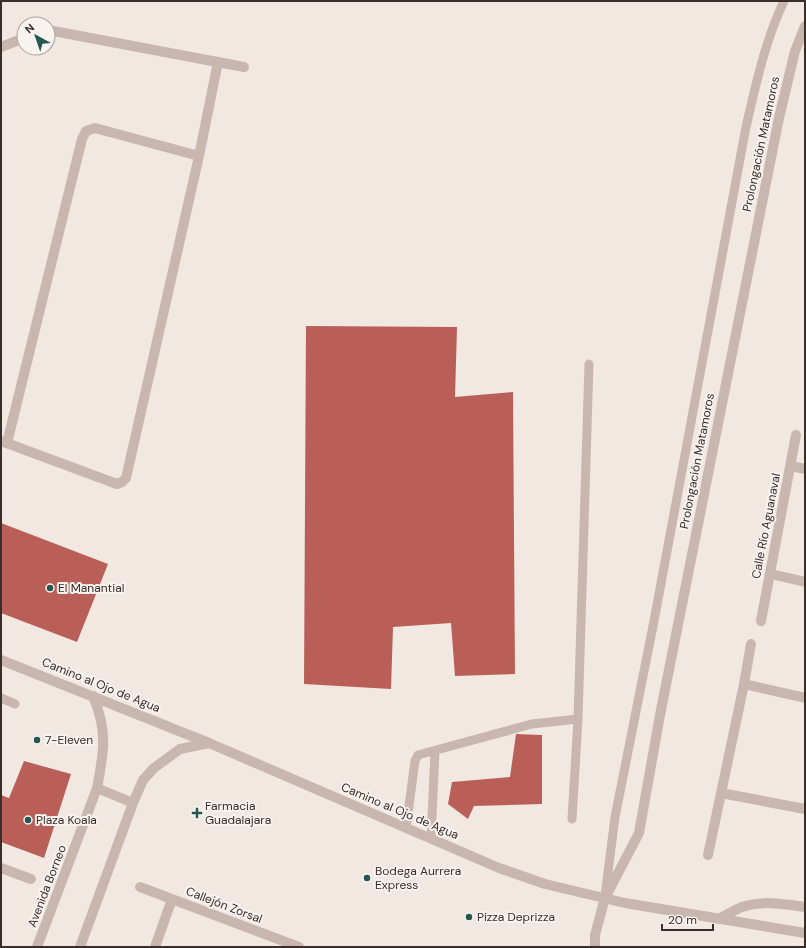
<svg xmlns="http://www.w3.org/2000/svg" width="806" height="948" viewBox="0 0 806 948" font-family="'DM Sans',sans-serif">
<rect width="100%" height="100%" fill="#f2e8e2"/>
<!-- building -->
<path fill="#ba5f58" d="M306,326l151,1 -2,70 58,-5 2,282 -60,2 -4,-53 -58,4 -2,62 -87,-5z
M1,523l107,41 -31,78 -76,-29z
M516,734l26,1v69l-68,2 -6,13 -20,-15 4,-22 58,-5z
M24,761l47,13 -27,84 -43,-16v-47l8,3z"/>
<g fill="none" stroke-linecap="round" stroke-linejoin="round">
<!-- service -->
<path stroke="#c9b7af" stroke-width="9" d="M1,698l14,6
M578,719l11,-355
M406,828l9,-67 3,-6 114,-31 46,-5 -6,100
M431,839l4,-88
M605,896l10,-79 39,-196 92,-494c10,-43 19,-86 38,-126"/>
<!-- minor -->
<path stroke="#c9b7af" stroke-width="10" d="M48,30l196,37
M1,47l23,-9
M1,441l116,43 5,-2 4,-4 73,-322 19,-94
M7,443l75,-304 4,-8 9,-3 104,28
M791,466l14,3
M771,574l34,8
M761,621l35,-186
M744,684l61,14
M97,788l36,15
M721,793l84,16
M708,855l36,-171 7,-40
M1,868l30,11
M140,887l159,60
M605,898l34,-65 21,-118 119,-597 16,-67 10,-25
M719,919c8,-4 15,-9 23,-12 21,-7 42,-3 63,0
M37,947l60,-159c7,-36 11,-57 -4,-92
M80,947l53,-144 10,-23 11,-12 26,-19 29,-6
M155,947l17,-48"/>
<!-- tertiary -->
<path stroke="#c9b7af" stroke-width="10" d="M1,660l208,83 290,125 46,16 80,19 180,30
M595,947v-12l10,-37"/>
</g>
<!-- markers -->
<g fill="#265651" stroke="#f9f3ef" stroke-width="1.5">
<circle cx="50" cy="588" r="4"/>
<circle cx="37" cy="740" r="4"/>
<path d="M195 807h4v4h4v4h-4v4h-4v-4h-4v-4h4z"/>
<circle cx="28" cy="820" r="4"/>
<circle cx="367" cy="878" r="4"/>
<circle cx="469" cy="917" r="4"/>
</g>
<g text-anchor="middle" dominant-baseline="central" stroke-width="4" stroke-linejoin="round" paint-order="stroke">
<!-- street labels -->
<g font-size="12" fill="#392e2c" stroke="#f9f3ef">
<text transform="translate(761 144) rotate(-78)">Prolongación Matamoros</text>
<text transform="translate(697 461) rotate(-79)">Prolongación Matamoros</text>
<text transform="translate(766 526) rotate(-79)">Calle Río Aguanaval</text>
<text transform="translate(101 685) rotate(22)">Camino al Ojo de Agua</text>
<text transform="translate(400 811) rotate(23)">Camino al Ojo de Agua</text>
<text transform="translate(47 886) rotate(-69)">Avenida Borneo</text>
<text transform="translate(224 905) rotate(21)">Callejón Zorsal</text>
</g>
<!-- poi labels -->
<g font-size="12" fill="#392e2c" stroke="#f9f3ef" text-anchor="start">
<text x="58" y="588">El Manantial</text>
<text x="45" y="740">7-Eleven</text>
<text x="205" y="806">Farmacia<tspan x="205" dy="14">Guadalajara</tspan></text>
<text x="36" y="820">Plaza Koala</text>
<text x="375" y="871">Bodega Aurrera<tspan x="375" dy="14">Express</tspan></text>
<text x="477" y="917">Pizza Deprizza</text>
</g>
</g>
<!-- border -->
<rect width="806" height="948" fill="none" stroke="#392e2c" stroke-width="4"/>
<!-- north arrow -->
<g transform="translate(36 36) rotate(320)"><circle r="19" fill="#f9f3ef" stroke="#aca4a1"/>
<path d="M0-3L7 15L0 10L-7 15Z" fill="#265651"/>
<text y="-6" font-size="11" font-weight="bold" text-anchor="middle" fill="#392e2c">N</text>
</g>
<!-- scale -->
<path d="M662 924v6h51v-6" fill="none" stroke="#392e2c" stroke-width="2"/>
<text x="668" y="924" font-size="12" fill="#392e2c" stroke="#f9f3ef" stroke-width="3" paint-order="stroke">20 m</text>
</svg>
